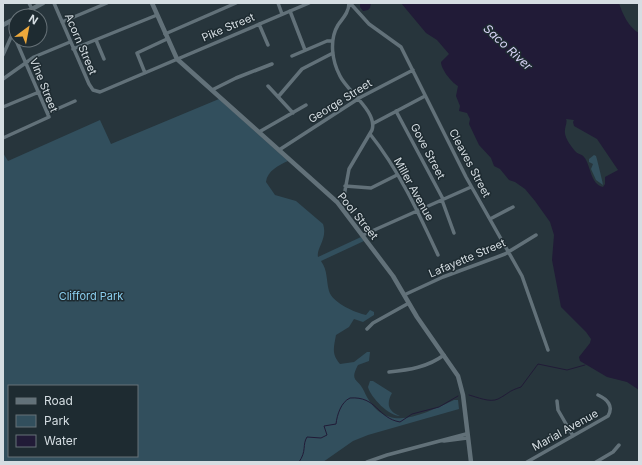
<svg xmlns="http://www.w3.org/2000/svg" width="642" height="465" viewBox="0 0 642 465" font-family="Inter,sans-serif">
<rect width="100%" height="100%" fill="#27353c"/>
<!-- green -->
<path fill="#324f5d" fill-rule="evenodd" d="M219,99l69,62c-9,4 -21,10 -22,21l9,13 21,6 27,23c5,15 -7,24 -5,33l43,-20 3,4 -43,20c7,10 5,19 8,30 3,11 23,20 33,23l4,1 4,-5 4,2v3l-11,7 -9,-3 -5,8 -13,8c-2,12 -5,19 4,29l14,-2 13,-10h3l-1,9 -11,4c-9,17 0,13 6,26 20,45 57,24 90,9h4l1,9 -91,26 -15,6 -30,21h-320v-309l5,8 92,-41 11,24zM9,386h128v70h-128z
M594,155l2,1c1,3 7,27 7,29l-7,-5 -5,-11 2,-5 -4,-2v-3z
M370,381h3l19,12c-6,11 -4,18 8,23 -11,0 -29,-18 -32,-29z"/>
<!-- water -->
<path fill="#211b37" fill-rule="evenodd" d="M360,3h11l-1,5 -2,2 -5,1 -3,-4z
M401,3h218c3,10 10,25 20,30v357l-12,-8 -20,-5 -27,-16 -1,-4 11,-14 1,-4 -5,-7 -25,-25 -9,-47 2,-25 -4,-13 -15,-21 -10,-12 -10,-7 -6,-2 -9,-11 -6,-3 -3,-8 -12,-13 -10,-21 1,-5 -3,-6 -8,-2 1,-5 -4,-10 2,-10c-7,-4 -17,-17 -17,-24l8,-8 -12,-14 -11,-7zM566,119l8,1 -1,2 1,4 23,13 21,31 -13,7v7l-2,3c-13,-3 -12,-22 -19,-30 -2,-3 -6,-3 -8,-5 -4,-4 -11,-14 -11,-19 -1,-5 3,-11 1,-14z"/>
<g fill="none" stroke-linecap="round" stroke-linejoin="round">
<!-- stream -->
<path stroke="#211b37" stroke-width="1" d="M469,395c8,2 21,8 29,4 10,-5 10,-8 23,-12l17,-23 29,6 18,-5
M299,462c8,-11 3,-17 8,-25l14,1 6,-3 -3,-9 12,-2c1,-9 5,-22 14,-26 27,-2 27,20 50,24l12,-8 27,-7 19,-11"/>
<!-- street -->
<path stroke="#627179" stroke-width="3.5" d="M29,3l3,6
M54,3l35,81 4,6 7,2 209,-89
M278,3l4,11
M350,3l19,21 32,23 65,130 56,99 26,74
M290,11l15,39
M62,22l45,-19
M259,24l9,21
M165,34l71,-31
M96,40l8,19
M73,49l84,-34
M3,55l13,-29
M292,56l35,-15h5
M145,73l-8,-20 30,-14
M3,79l31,-22 36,-15
M268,86l25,27
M212,90l24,-12 36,-14
M278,97l24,-28 31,-16
M3,107l36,-15
M396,111l47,88
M48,113l27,-12
M374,123l51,-27
M259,132l47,-27
M370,134c29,36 49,80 68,121
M3,138l46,-21 -34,-79 -3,-3
M279,150l82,-53 52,-27
M345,186l26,2 26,-13
M442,200l12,33
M342,207l7,-38 23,-39c6,-18 -25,-39 -32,-54 -8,-15 -11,-36 -2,-51 5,-7 11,-13 11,-22
M490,219l23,-12
M363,235l108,-48
M404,295l39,-18 62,-23 31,-19
M367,329l6,-6 36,-20
M389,372c20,-2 39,-5 55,-17
M557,401l1,9 15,26
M444,441l23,-3
M367,462l20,-7 79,-21
M527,462l81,-46c6,-10 -1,-17 -10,-21
M596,462l17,-10 6,-7"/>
<!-- secondary -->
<path stroke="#627179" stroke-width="4.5" d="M152,3l25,56 160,143 56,74 24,41 41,59 5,19 8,67
M19,16l24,-13
M3,25l13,-7"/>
</g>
<g text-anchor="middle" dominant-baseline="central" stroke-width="3" stroke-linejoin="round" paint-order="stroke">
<!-- street labels -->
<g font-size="11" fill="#d5dde2" stroke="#1e2b31">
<text transform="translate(228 27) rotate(-23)">Pike Street</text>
<text transform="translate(81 44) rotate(67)">Acorn Street</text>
<text transform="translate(44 85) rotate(68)">Vine Street</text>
<text transform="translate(340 101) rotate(-32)">George Street</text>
<text transform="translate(428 151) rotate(62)">Gove Street</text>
<text transform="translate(470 163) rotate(62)">Cleaves Street</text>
<text transform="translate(414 189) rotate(61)">Miller Avenue</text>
<text transform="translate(358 216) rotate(51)">Pool Street</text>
<text transform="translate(467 258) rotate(-23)">Lafayette Street</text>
<text transform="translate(565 430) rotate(-29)">Marial Avenue</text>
</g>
<!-- park labels -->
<g font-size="11" fill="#8acded" stroke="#1e2b31">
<text x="91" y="296">Clifford Park</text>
</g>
<!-- water labels -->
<g font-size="12" font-style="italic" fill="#d8d3f6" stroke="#1e2b31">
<text transform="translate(508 47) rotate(43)">Saco River</text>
</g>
</g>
<!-- border -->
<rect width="642" height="465" fill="none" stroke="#d5dde2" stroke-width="8"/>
<!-- legend -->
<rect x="8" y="385" width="130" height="72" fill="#1e2b31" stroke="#677278"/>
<rect x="16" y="398" width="20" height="6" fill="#627179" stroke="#677278"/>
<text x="44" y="405" font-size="12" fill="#d5dde2">Road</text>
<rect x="16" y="415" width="20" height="12" fill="#324f5d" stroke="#677278"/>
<text x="44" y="425" font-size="12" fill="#d5dde2">Park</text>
<rect x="16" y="435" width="20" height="12" fill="#211b37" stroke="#677278"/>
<text x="44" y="445" font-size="12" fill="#d5dde2">Water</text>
<!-- north arrow -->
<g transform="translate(28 28) rotate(32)"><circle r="19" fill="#1e2b31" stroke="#677278"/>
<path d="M0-3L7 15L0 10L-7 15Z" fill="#eda83b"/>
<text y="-6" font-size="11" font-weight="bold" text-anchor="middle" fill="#d5dde2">N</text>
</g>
</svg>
